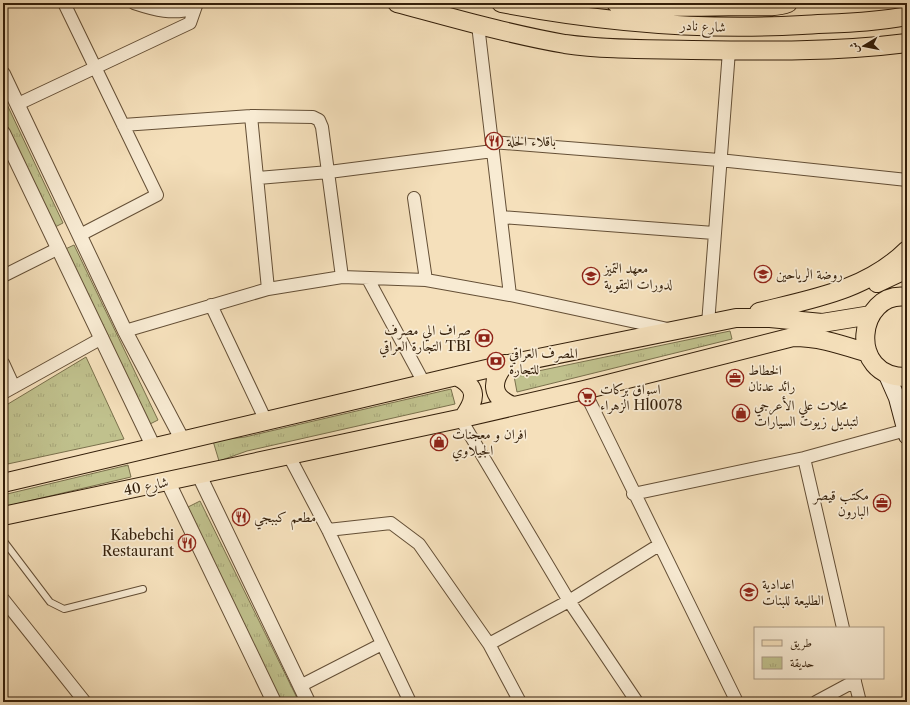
<svg xmlns="http://www.w3.org/2000/svg" width="910" height="705" viewBox="0 0 910 705" font-family="'Libre Caslon Text',Amiri,serif">
<defs>
<pattern id="park-tufts" width="24" height="20" patternUnits="userSpaceOnUse"><rect width="24" height="20" fill="#c0c18d"/><path d="M3 7l-1-3M5 7V3M7 7l1-3M15 17l-1-3M17 17v-4M19 17l1-3" fill="none" stroke="#a6a578"/></pattern>
</defs>
<rect width="100%" height="100%" fill="#f5e0bb"/>
<filter id="stains"><feTurbulence type="fractalNoise" baseFrequency=".005" numOctaves="4"/><feColorMatrix values="0 0 0 0 .2 0 0 0 0 .09 0 0 0 0 .02 0 0 0 .5 -.17"/></filter>
<radialGradient id="worn" r=".72"><stop offset=".6" stop-color="#630" stop-opacity="0"/><stop offset="1" stop-color="#630" stop-opacity=".3"/></radialGradient>
<!-- park -->
<path fill="url(#park-tufts)" stroke="#7a704c" d="M3,96l60,127 -12,6 -48,-105z
M74,245l84,175 -12,6 -87,-174z
M730,331l2,8 -215,53 -3,-16z
M86,357l38,82 -121,26v-58z
M451,389l4,15 -208,47 -28,10 -6,-20 32,-4z
M128,465l3,12 -128,30v-12z
M200,501l99,201h-18l-95,-194z"/>
<g fill="none" stroke-linecap="round" stroke-linejoin="round">
<defs>
<path id="service" d="M3,540l47,62 14,7 79,-20"/>
<path id="minor" d="M64,3l93,192 -77,40
M134,3c21,7 39,12 61,5
M478,25l32,270
M18,104l172,-81 7,-20
M251,116l17,173
M123,125l128,-9 62,1 6,3 3,7 20,150
M492,142l227,18 188,20
M258,178l71,-6 164,-21
M414,198l12,82
M501,217l213,16
M3,276l56,-28
M368,279l56,104
M211,305l55,116
M708,324l21,-273
M125,331l143,-42 74,-12 84,3 84,15 158,34
M3,363l11,24
M584,390l153,312
M3,393l99,-55
M460,418l109,183 68,101
M289,456l39,74 82,172
M804,458l39,170
M633,494l171,-36 102,-28
M328,530l63,-7 28,21 70,100 31,58
M3,599l82,103
M489,644l80,-43 90,-56
M854,678l6,24
M300,686l82,-42
M816,702l39,-21"/>
<path id="tertiary" d="M3,74l122,257 58,110
M3,133l151,315
M199,475l109,227
M168,482l106,220"/>
<path id="secondary" d="M886,373l11,25 10,38"/>
<path id="primary" d="M397,3c56,15 111,31 168,41 42,6 85,5 127,6 72,1 144,2 215,-7
M501,3c99,19 200,28 301,22 35,-2 70,-2 105,-9
M616,3c43,5 86,4 129,3 14,0 30,2 43,-3
M877,283l30,-14
M907,297c-50,-7 -61,81 0,80
M759,312c53,-13 108,-22 148,-62
M505,364c-14,17 -15,33 8,42
M456,376c23,11 20,24 7,42
M3,483l496,-117 237,-48h34l52,5 49,-8
M3,516l460,-98 121,-28 209,-53c27,0 49,8 75,16"/>
</defs>
<!-- service casing -->
<use href="#service" stroke="#644f36" stroke-width="8"/>
<!-- minor casing -->
<use href="#minor" stroke="#644f36" stroke-width="14"/>
<!-- tertiary casing -->
<use href="#tertiary" stroke="#644f36" stroke-width="16"/>
<!-- secondary casing -->
<use href="#secondary" stroke="#341f0a" stroke-width="18"/>
<!-- primary casing -->
<use href="#primary" stroke="#341f0a" stroke-width="20"/>
<!-- service -->
<use href="#service" stroke="#f8ebd3" stroke-width="6"/>
<!-- minor -->
<use href="#minor" stroke="#f8ebd3" stroke-width="12"/>
<!-- tertiary -->
<use href="#tertiary" stroke="#f8ebd3" stroke-width="14"/>
<!-- secondary -->
<use href="#secondary" stroke="#f8ebd3" stroke-width="16"/>
<!-- primary -->
<use href="#primary" stroke="#f5e0bb" stroke-width="18"/>
</g>
<!-- icons -->
<defs>
<symbol id="restaurant-ring" viewBox="-11 -11 22 22"><circle r="9.5" fill="#f8ebd3" stroke="#8f2418" stroke-width="1.5"/><path d="M-5-6h1v4h1v-4h1v4h1v-4h1v5L-1.5 .5V6h-2V.5L-5-1ZM5-6V6H3V1.5H1.5Q1.5-4 5-6Z" fill="#8f2418"/></symbol>
<symbol id="school-ring" viewBox="-11 -11 22 22"><circle r="9.5" fill="#f8ebd3" stroke="#8f2418" stroke-width="1.5"/><path d="M0-5L7-2L0 1L-7-2ZM-4 1L0 2.5L4 1V4Q0 6-4 4Z" fill="#8f2418"/></symbol>
<symbol id="bank-ring" viewBox="-11 -11 22 22"><circle r="9.5" fill="#f8ebd3" stroke="#8f2418" stroke-width="1.5"/><path d="M-6-4H6V4H-6ZM0-2.3a2.3 2.3 0 1 0 0 4.6a2.3 2.3 0 1 0 0-4.6Z" fill="#8f2418"/></symbol>
<symbol id="office-ring" viewBox="-11 -11 22 22"><circle r="9.5" fill="#f8ebd3" stroke="#8f2418" stroke-width="1.5"/><path d="M-6-3h4V-5.5h4V-3h4V5H-6ZM-1-4.5V-3h2v-1.5ZM-6 0V1H6V0Z" fill="#8f2418"/></symbol>
<symbol id="supermarket-ring" viewBox="-11 -11 22 22"><circle r="9.5" fill="#f8ebd3" stroke="#8f2418" stroke-width="1.5"/><path d="M-6-5.5h2.5l.6 2H6L4.5 2H-2.5L-4.4-4H-6ZM-1.5 3.2a1.3 1.3 0 1 0 .1 0ZM3 3.2a1.3 1.3 0 1 0 .1 0Z" fill="#8f2418"/></symbol>
<symbol id="shop-ring" viewBox="-11 -11 22 22"><circle r="9.5" fill="#f8ebd3" stroke="#8f2418" stroke-width="1.5"/><path d="M-5-2.5h2.3a2.7 3.5 0 0 1 5.4 0H5L5.5 6h-11ZM-1.5-2.5h3a1.5 2.3 0 0 0-3 0Z" fill="#8f2418"/></symbol>
</defs>
<g fill-rule="evenodd">
<use href="#restaurant-ring" x="484" y="131" width="20" height="20"/>
<use href="#school-ring" x="753" y="264" width="20" height="20"/>
<use href="#school-ring" x="581" y="266" width="20" height="20"/>
<use href="#bank-ring" x="474" y="328" width="20" height="20"/>
<use href="#bank-ring" x="486" y="351" width="20" height="20"/>
<use href="#office-ring" x="725" y="368" width="20" height="20"/>
<use href="#supermarket-ring" x="577" y="387" width="20" height="20"/>
<use href="#shop-ring" x="731" y="403" width="20" height="20"/>
<use href="#shop-ring" x="429" y="432" width="20" height="20"/>
<use href="#office-ring" x="872" y="493" width="20" height="20"/>
<use href="#restaurant-ring" x="231" y="507" width="20" height="20"/>
<use href="#restaurant-ring" x="177" y="533" width="20" height="20"/>
<use href="#school-ring" x="739" y="582" width="20" height="20"/>
</g>
<g text-anchor="middle" dominant-baseline="central" stroke-width="3.5" stroke-linejoin="round" paint-order="stroke">
<!-- street labels -->
<g font-size="14" fill="#341f0a" stroke="#f8ebd3">
<text transform="translate(703 26) rotate(3)">شارع نادر</text>
<text transform="translate(146 486) rotate(-12)">شارع 40</text>
</g>
<!-- poi labels -->
<g font-size="14" fill="#341f0a" stroke="#f8ebd3" text-anchor="start">
<text x="507" y="141">باقلاء الحلة</text>
<text x="604" y="268">معهد التميز<tspan x="604" dy="16">لدورات التقوية</tspan></text>
<text x="776" y="274">روضة الرياحين</text>
<text x="471" y="330" text-anchor="end">صراف الي مصرف<tspan x="471" dy="16">التجارة العراقي TBI</tspan></text>
<text x="509" y="353">المصرف العراقي<tspan x="509" dy="16">للتجارة</tspan></text>
<text x="748" y="370">الخطاط<tspan x="748" dy="16">رائد عدنان</tspan></text>
<text x="600" y="389">اسواق بركات<tspan x="600" dy="16">الزهراء Hl0078</tspan></text>
<text x="754" y="405">محلات علي الأعرجي<tspan x="754" dy="16">لتبديل زيوت السيارات</tspan></text>
<text x="452" y="434">افران و معجنات<tspan x="452" dy="16">الجيلاوي</tspan></text>
<text x="869" y="495" text-anchor="end">مكتب قيصر<tspan x="869" dy="16">البارون</tspan></text>
<text x="254" y="517">مطعم كببجي</text>
<text x="174" y="535" text-anchor="end">Kabebchi<tspan x="174" dy="16">Restaurant</tspan></text>
<text x="762" y="584">اعدادية<tspan x="762" dy="16">الطليعة للبنات</tspan></text>
</g>
</g>
<!-- margin -->
<rect width="910" height="705" fill="none" stroke="#f5e0bb" stroke-width="16"/>
<rect x="4" y="4" width="902" height="697" fill="none" stroke="#341f0a" stroke-width="2"/>
<rect x="8" y="8" width="894" height="689" fill="none" stroke="#341f0a"/>
<!-- legend -->
<rect x="754" y="627" width="130" height="52" fill="#f8ebd3" stroke="#aa9983"/>
<rect x="762" y="640" width="20" height="6" fill="#f5e0bb" stroke="#aa9983"/>
<text x="790" y="647" font-size="12" fill="#341f0a">طريق</text>
<rect x="762" y="657" width="20" height="12" fill="url(#park-tufts)" stroke="#aa9983"/>
<text x="790" y="667" font-size="12" fill="#341f0a">حديقة</text>
<!-- north arrow -->
<g transform="translate(864 46) rotate(260)" stroke="#f8ebd3" stroke-width="3" paint-order="stroke">
<path d="M0-3L7 15L0 10L-7 15Z" fill="#341f0a"/>
<text y="-6" font-size="11" font-weight="bold" text-anchor="middle" fill="#341f0a">ش</text>
</g>
<rect width="100%" height="100%" filter="url(#stains)"/>
<rect width="100%" height="100%" fill="url(#worn)"/>
</svg>
